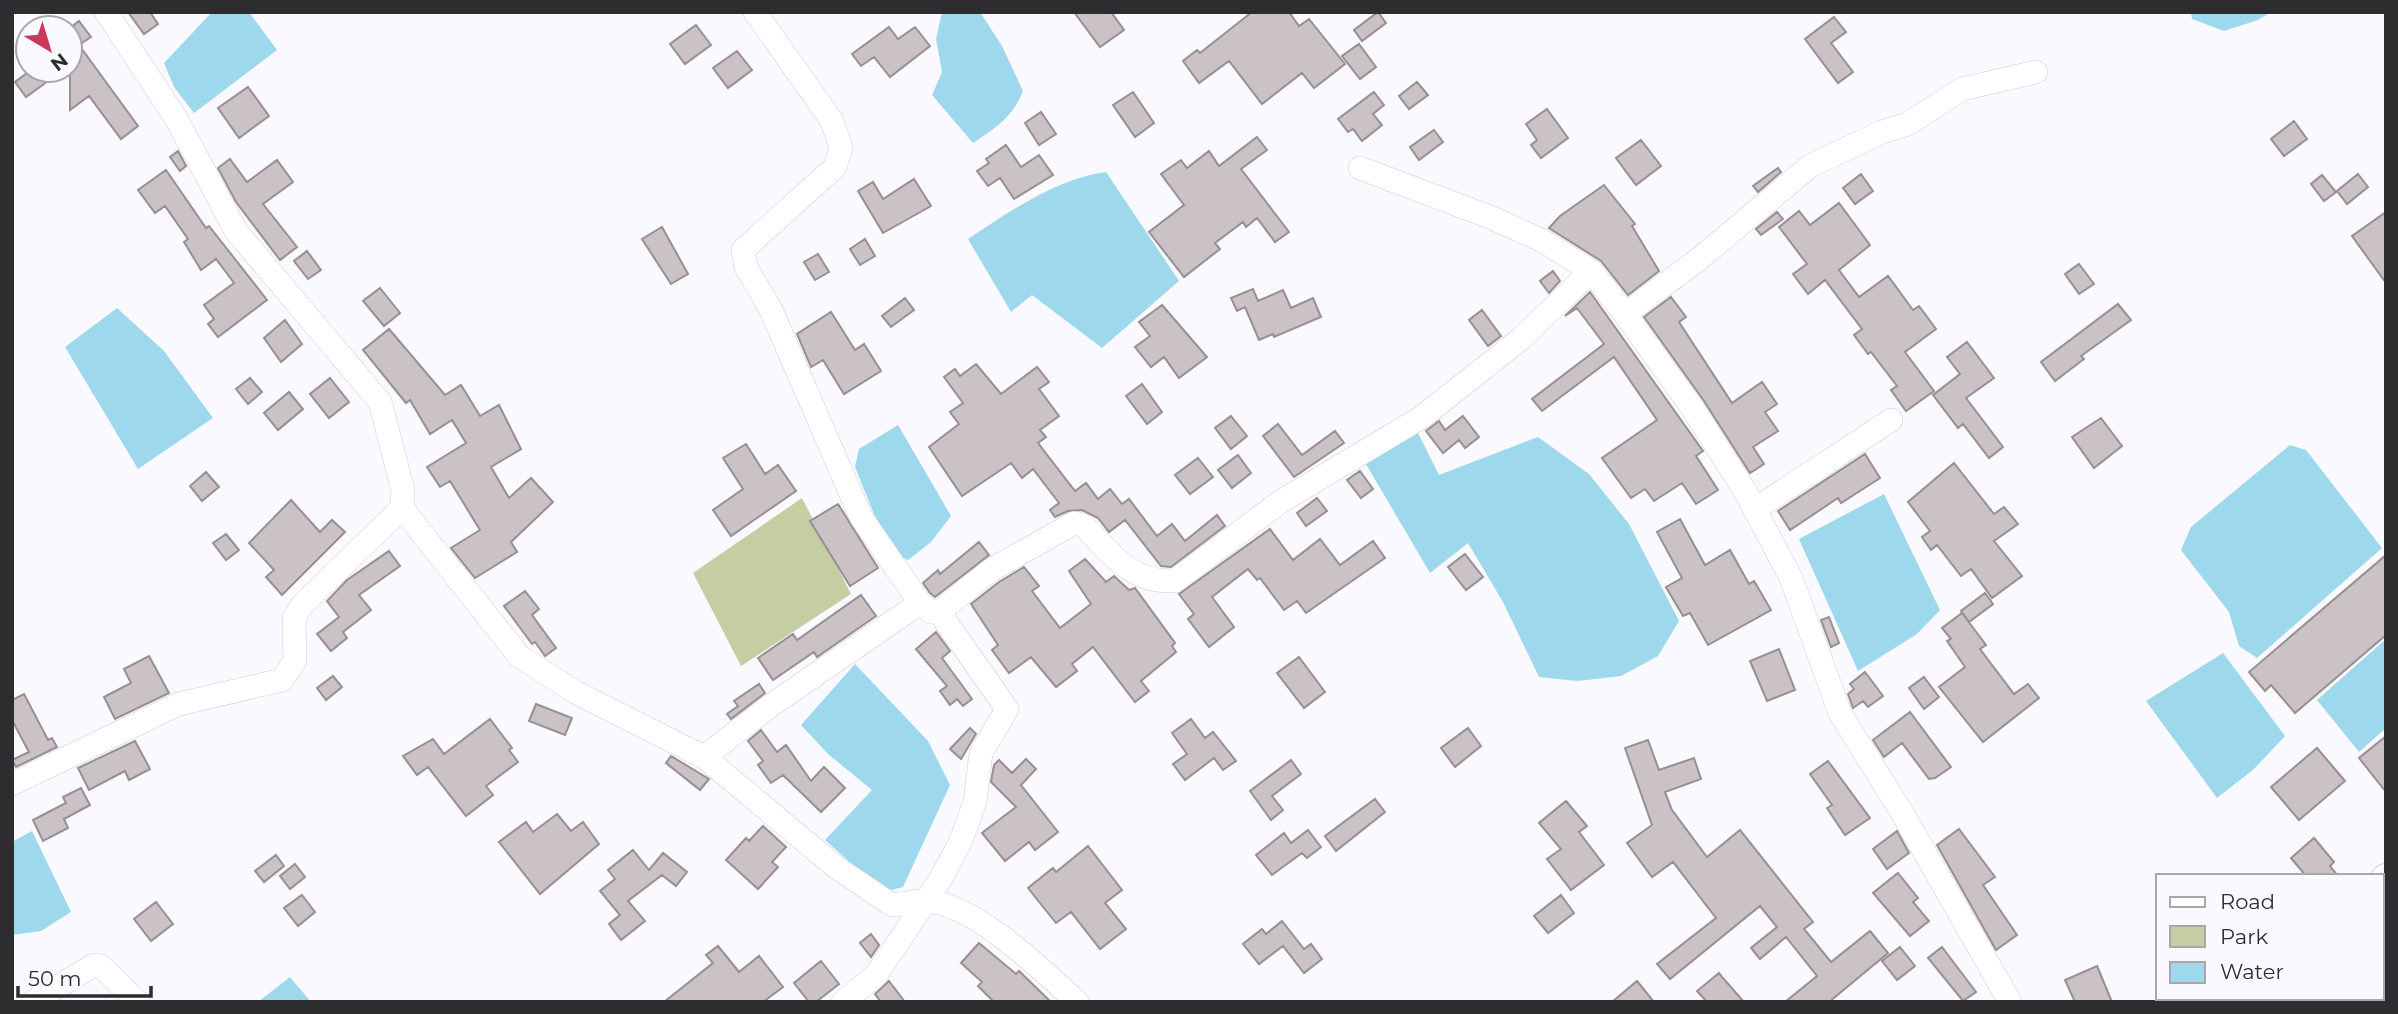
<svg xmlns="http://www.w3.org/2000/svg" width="2398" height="1014" viewBox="0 0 2398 1014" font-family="Montserrat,sans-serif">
<rect width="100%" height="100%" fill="#f9f9ff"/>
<!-- green -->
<path fill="#c5cda3" d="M802,498l49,96 -110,72 -48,-93z"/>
<!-- water -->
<path fill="#9ed8ed" d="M212,12h37l28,38 -83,63 -20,-26 -10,-24z
M942,12h38l22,34 21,45c-10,26 -27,37 -50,52l-41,-48 10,-23 -6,-33z
M2191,12h80l-13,8 -34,11 -32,-12z
M1106,172l73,109 -77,67 -70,-53 -21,17 -43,-73c42,-28 88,-60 138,-67z
M117,308l47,43 49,67 -75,51 -73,-122z
M898,425l53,91 -20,26 -23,18 -19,-9 -34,-84 4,-18z
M1415,427l24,48 99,-38 51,37 40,50 50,97 -21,35 -37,20 -44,5 -38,-4 -36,-75 -35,-59 -38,30 -67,-114z
M2290,445l16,5 76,98 -125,110 -18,-12 -10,-34 -48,-62 10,-23z
M1884,494l56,116 -23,24 -59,37 -59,-132z
M2386,639v89l-27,24 -42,-52z
M2223,653l62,83 -31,33 -37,29 -71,-97z
M855,664l73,77 22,44 -47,102 -20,5 -58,-52 47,-50 -44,-36 -27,-29z
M32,831l39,81 -30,19 -29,4v-93z
M290,977l21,25h-53z"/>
<!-- building -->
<path fill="#cbc2c5" stroke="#978f92" stroke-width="2" d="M128,12h22l8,12 -14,10z
M1074,12h37l13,18 -24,17z
M1252,12h37l10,14 10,-7 36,45 -31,24 -12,-15 -40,31 -33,-43 -30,22 -16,-22 14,-11 3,3z
M1378,12l8,11 -24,18 -8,-11z
M1834,17l12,15 -15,11 22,29 -15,11 -33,-44z
M79,21l12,16 -12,8 59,81 -17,13 -32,-43 -19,14v-82z
M696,25l15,20 -26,19 -15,-20z
M889,27l9,12 17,-12 15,19 -40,31 -16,-20 -13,9 -9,-12z
M1359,44l17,23 -16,12 -18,-23z
M737,51l15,19 -24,18 -15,-20z
M31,70h32l-37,27 -11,-15z
M1417,82l11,13 -19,14 -10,-13z
M248,87l21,29 -30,22 -21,-30z
M1133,92l21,31 -19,14 -22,-32z
M1374,92l10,13 -11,9 9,11 -20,16 -9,-12 -5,3 -10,-13z
M1547,109l21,29 -27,20 -10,-13 6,-5 -11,-16z
M1041,112l15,22 -17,11 -14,-22z
M2294,121l13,18 -23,17 -13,-17z
M1434,130l9,12 -24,18 -9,-13z
M1257,137l10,13 -26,19 48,63 -14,10 -18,-24 -11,9 -3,-5 -28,21 5,6 -36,28 -35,-45 35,-27 -23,-31 20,-14 6,8 22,-17 10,15z
M1641,140l20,26 -25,19 -20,-27z
M1006,145l15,22 18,-12 14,20 -39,24 -14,-21 -12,8 -11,-15 12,-8 -3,-4z
M178,151l8,15 -6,5 -10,-14z
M230,159l17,23 30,-22 16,22 -30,22 34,43 -17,13 -44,-58 -18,-34z
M1778,168l3,4 -23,20 -5,-6z
M166,170l40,58 3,-2 58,74 -49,37 -10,-13 6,-5 -10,-14 30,-22 -18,-24 -15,11 -17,-28 4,-3 -23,-33 -10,7 -17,-23z
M1861,174l12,17 -18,13 -12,-16z
M2358,174l10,13 -21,17 -10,-13z
M2322,175l14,17 -12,9 -13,-17z
M914,179l17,27 -48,27 -25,-42 15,-9 10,17z
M1604,185l31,39 -3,2 27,45 -31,24 -27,-34 -52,-33 11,-12z
M1839,203l31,42 -31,25 20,27 29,-21 25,34 6,-4 17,23 -31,23 29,39 -28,20 -15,-21 6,-4 -26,-34 -3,2 -14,-19 8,-6 -37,-49 -17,14 -15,-20 14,-10 -28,-37 20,-16 11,14z
M1777,212l6,7 -22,16 -5,-6z
M2386,212v71l-34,-47z
M662,227l26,47 -17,10 -29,-45z
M865,239l10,17 -15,9 -10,-16z
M307,251l14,19 -13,9 -14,-18z
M818,254l11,18 -14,8 -11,-18z
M2079,264l15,20 -15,10 -14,-20z
M1553,271l7,10 -11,12 -9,-12z
M380,288l20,25 -16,13 -21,-25z
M1253,289l5,12 25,-11 8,18 22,-10 8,19 -47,20 -1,-3 -14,6 -14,-33 -8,4 -6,-13z
M1590,292l113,159 -7,5 22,34 -22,14 -14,-21 -28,18 -9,-12 -14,9 -29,-40 55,-38 -43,-63 -72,54 -10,-12 72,-55 -27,-36 -12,8z
M1671,297l15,20 -7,5 53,81 30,-21 15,22 -12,8 13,19 -25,16 11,17 -14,9 -46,-72 -60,-84z
M905,298l9,12 -23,17 -9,-11z
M2118,304l13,16 -50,36 3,3 -29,22 -14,-19z
M1162,305l45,52 -28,21 -15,-21 -13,10 -16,-20 15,-11 -11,-14z
M1482,310l19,26 -13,10 -19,-26z
M831,312l24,38 9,-6 17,27 -37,23 -21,-34 -12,7 -14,-33z
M285,320l17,24 -21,18 -17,-24z
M389,329l56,66 16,-10 19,31 19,-11 22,44 -30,18 18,31 22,-20 22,24 -42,40 6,10 -42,26 -24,-30 29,-18 -30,-49 -10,6 -13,-20 39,-24 -14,-23 -22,14 -20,-34 -4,3 -43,-53z
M1967,342l27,36 -28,20 37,49 -14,11 -26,-34 -5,4 -25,-33 27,-21 -13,-17z
M976,364l25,30 36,-27 12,15 -10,7 20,27 -19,14 6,7 -8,6 37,48 11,-8 12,16 12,-10 12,15 7,-5 28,37 15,-12 13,17 32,-26 8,11 -54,41 -10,-1 -36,-46 -16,12 -11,-14 -16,-8 -14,1 -13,6 -5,-7 9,-7 -26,-34 -11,9 -11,-15 -49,33 -33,-49 30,-23 -9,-12 13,-9 -19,-26 11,-8 5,7z
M250,378l12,14 -14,12 -12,-15z
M330,378l19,24 -20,16 -19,-24z
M1142,384l20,28 -15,12 -21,-28z
M289,392l14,17 -25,21 -14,-17z
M1231,416l16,20 -16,13 -16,-21z
M1463,416l16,21 -14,11 -6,-8 -16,13 -17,-22 13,-10 6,9z
M2101,418l21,28 -28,22 -22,-31z
M1278,424l24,31 33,-24 9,12 -50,34 -31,-41z
M746,444l19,30 13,-9 18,26 -65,45 -18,-26 30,-21 -20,-31z
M1865,454l15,24 -39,25 -3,-5 -48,32 -12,-19z
M1238,455l13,18 -19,15 -14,-18z
M1198,458l15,19 -23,17 -15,-19z
M1954,463l40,51 10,-7 14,17 -24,17 28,35 -30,22 -21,-29 -10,7 -24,-31 -6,5 -9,-13 8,-6 -22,-29z
M1360,471l13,18 -12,9 -14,-18z
M206,472l13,15 -17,14 -12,-15z
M1317,498l10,13 -21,15 -9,-13z
M291,500l29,32 12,-12 13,12 -63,63 -16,-18 8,-7 -25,-27z
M838,504l40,64 -28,18 -40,-65z
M1680,519l25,46 25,-15 19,34 5,-3 17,29 -63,35 -18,-32 -7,3 -17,-29 16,-9 -25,-46z
M1270,529l23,31 27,-21 20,26 33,-24 12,17 -79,55 -9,-12 -13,9 -24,-32 -3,2 -9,-11 -36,28 22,30 -25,20 -21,-28 6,-5 -15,-20z
M226,534l13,16 -13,10 -13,-17z
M979,542l10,13 -54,42 -5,-4 -7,-10 15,-13 2,4z
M389,551l11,15 -41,29 12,15 -28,22 4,6 -16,13 -14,-17 22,-17 -12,-16 20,-21z
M1465,554l18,23 -17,13 -18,-23z
M2386,555v80l-91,78 -24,-28 -6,6 -16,-19z
M1085,559l21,23 8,-6 15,14 6,-2 40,55 -3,3 4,6 -35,29 8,10 -14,11 -42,-55 -21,17 5,7 -21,16 -25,-30 -22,16 -17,-23 6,-5 -27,-41 28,-22 25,-15 15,19 -7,5 28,37 31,-24 -22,-33z
M525,591l14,18 -7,6 24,33 -11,8 -10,-14 -3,2 -28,-38z
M1985,593l8,11 -24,18 -8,-11z
M861,595l15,21 -59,41 -3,-5 -41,28 -15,-22 35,-24 4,6z
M1962,613l24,32 -6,4 34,45 14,-10 11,14 -56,44 -44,-55 26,-20 -18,-26 4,-2 -9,-11z
M1829,617l10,26 -8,4 -10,-27z
M936,632l14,19 -8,7 30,41 -9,7 -6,-7 -7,6 -10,-14 7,-5 -31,-37z
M1779,649l16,41 -28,11 -17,-40z
M149,656l20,37 -54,26 -11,-22 27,-14 -7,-14z
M1299,657l26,35 -21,16 -27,-35z
M1865,672l18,24 -15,11 -5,-6 -10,7 -5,-14 6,-5 -4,-5z
M333,676l9,11 -16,13 -9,-12z
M1924,677l15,20 -15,12 -15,-21z
M759,684l6,9 -34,26 -4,-5 11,-8 -4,-5z
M24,694l24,46 4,-2 5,9 -41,20 -4,-7 17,-8 -17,-32v-20z
M536,704l36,14 -7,17 -36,-14z
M1910,712l41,55 -16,11 -6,1 -27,-36 -18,14 -11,-17z
M490,719l22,29 -3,2 9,12 -32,24 7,9 -27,21 -38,-49 -11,8 -14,-19 30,-17 11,15z
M1191,719l14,19 8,-6 23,29 -13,9 -9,-12 -29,22 -12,-16 14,-10 -15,-21z
M970,728l6,6 -15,25 -11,-10z
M1468,728l13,18 -26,21 -14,-19z
M761,730l16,22 9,-7 25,36 13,-14 21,21 -24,24 -38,-37 -12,8 -13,-18 5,-4 -15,-20z
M2386,736v56l-27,-34z
M1648,740l11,30 35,-12 7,21 -36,13 7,18 35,47 33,-27 73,92 -9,7 27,33 39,-31 18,22 -59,49h-44l32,-26 -31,-39 -26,22 -9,-11 26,-21 -17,-21 -90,73 -13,-15 59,-46 -43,-56 -21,15 -25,-34 25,-18 -27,-77z
M135,741l15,28 -21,11 -4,-9 -36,19 -11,-22z
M2317,748l28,33 -46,39 -28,-33z
M671,756l38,23 -9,11 -34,-27z
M1026,759l10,10 -15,16 37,47 -23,18 -6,-8 -24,19 -23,-28 34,-26 -25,-25 3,-17 5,-5 13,13z
M1291,760l10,14 -29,22 11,14 -12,10 -21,-29z
M1828,761l42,57 -25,17 -18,-27 5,-3 -22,-31z
M81,788l9,17 -26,14 4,9 -25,13 -10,-21 33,-17 -3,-6z
M1375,799l10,13 -49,39 -11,-15z
M1566,801l21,25 -8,6 25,33 -33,25 -24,-31 14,-10 -22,-26z
M557,814l14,17 12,-9 16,22 -59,50 -41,-52 27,-20 7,10z
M763,826l23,21 -14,15 6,5 -20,22 -32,-29 20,-22 3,3z
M1959,829l36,48 -12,8 34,50 -21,15 -59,-105z
M1308,830l13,17 -14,11 -5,-5 -30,22 -16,-20 28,-22 7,10z
M1897,831l12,22 -22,16 -14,-20z
M2314,838l20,24 -4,4 8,10h-32l-15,-18z
M1088,846l34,44 -17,13 21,26 -26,20 -29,-37 -15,11 -28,-35 25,-20 3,4z
M633,850l16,20 14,-17 24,19 -11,14 -14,-11 -34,26 17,20 -24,19 -12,-16 11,-9 -20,-24 15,-12 -7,-9z
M276,855l8,11 -20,16 -9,-11z
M295,864l10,13 -15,12 -10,-13z
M1898,873l20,25 -5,4 16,19 -19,15 -37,-43z
M302,895l13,17 -17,14 -14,-18z
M1561,895l13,18 -26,20 -14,-17z
M156,902l17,22 -22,17 -17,-22z
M1282,921l22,28 7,-5 11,15 -18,14 -21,-27 -24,18 -16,-20 19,-15 4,5z
M871,934l8,11 -8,12 -11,-14z
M979,943l37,31 3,-3 32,31h-57l-16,-16 4,-4 -21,-19z
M718,946l21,26 20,-16 24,31 -20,15h-99l49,-39 -7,-8z
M1900,947l15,19 -18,14 -15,-19z
M1942,947l34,45 -13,9 -35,-43z
M821,961l18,23 -23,18h-7l-15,-19z
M2097,966l15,36h-37l-10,-22z
M1719,973l4,5 21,24h-37l-10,-11z
M889,981l16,21h-24l-6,-8z
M1637,981l17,21h-42z"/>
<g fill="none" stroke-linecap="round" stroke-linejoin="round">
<defs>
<path id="minor" d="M755,12l77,109 9,27 -6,19 -92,83 3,17 25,43 90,207 59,86 11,9h8l52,-42 83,-47 9,2c29,29 47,58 92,56l105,-79 142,-85 100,-79 69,-67
M1360,168l130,49 53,24 48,30 34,43 68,95 52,82 46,87 49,135 64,103 106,186
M1625,314l74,-55 111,-93 72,-34 26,-8 54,-35 74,-17
M402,508l117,148 56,36 129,65 133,111 55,37c11,-1 22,-4 33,-4 48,1 117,69 152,101
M1754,510l137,-90
M704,757l66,-51 150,-103
M12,784l167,-80 103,-24 13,-19 -1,-42 8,-14 100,-97 1,-18 -23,-88 -144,-171 -59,-111 -71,-108
M33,1002l61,-37 7,1 37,36
M843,1002l33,-27 64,-95 20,-37 15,-41 6,-49 26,-44 -68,-97"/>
<path id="major" d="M2382,882l4,-4
M2268,1002l4,-4"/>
</defs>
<!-- minor casing -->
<use href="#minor" stroke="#cdcdd4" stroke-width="24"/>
<!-- major casing -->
<use href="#major" stroke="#cdcdd4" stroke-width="30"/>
<!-- minor -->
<use href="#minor" stroke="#fff" stroke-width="23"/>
<!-- major -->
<use href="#major" stroke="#fff" stroke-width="28"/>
</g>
<!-- border -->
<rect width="2398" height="1014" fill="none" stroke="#2d2d30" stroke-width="28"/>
<!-- legend -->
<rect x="2156" y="874" width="228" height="126" fill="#f9f9ff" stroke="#a7a7ac" stroke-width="2"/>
<rect x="2170" y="897" width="35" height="10" fill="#ffffff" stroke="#a7a7ac" stroke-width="2"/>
<text x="2220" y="909" font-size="21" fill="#2d2d30">Road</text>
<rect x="2170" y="926" width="35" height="21" fill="#c5cda3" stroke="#a7a7ac" stroke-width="2"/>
<text x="2220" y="944" font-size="21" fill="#2d2d30">Park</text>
<rect x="2170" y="962" width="35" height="21" fill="#9ed8ed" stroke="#a7a7ac" stroke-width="2"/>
<text x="2220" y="979" font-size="21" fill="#2d2d30">Water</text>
<!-- north arrow -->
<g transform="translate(49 49) rotate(142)"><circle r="33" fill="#f9f9ff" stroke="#a7a7ac" stroke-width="2"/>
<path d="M0-5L12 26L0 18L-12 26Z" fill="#c8395c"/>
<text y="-10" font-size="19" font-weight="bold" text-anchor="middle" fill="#2d2d30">N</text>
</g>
<!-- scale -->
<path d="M18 986v10h133v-10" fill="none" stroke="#2d2d30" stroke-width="3.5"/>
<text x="28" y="986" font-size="21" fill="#2d2d30" stroke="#f9f9ff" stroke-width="5" paint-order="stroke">50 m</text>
</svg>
